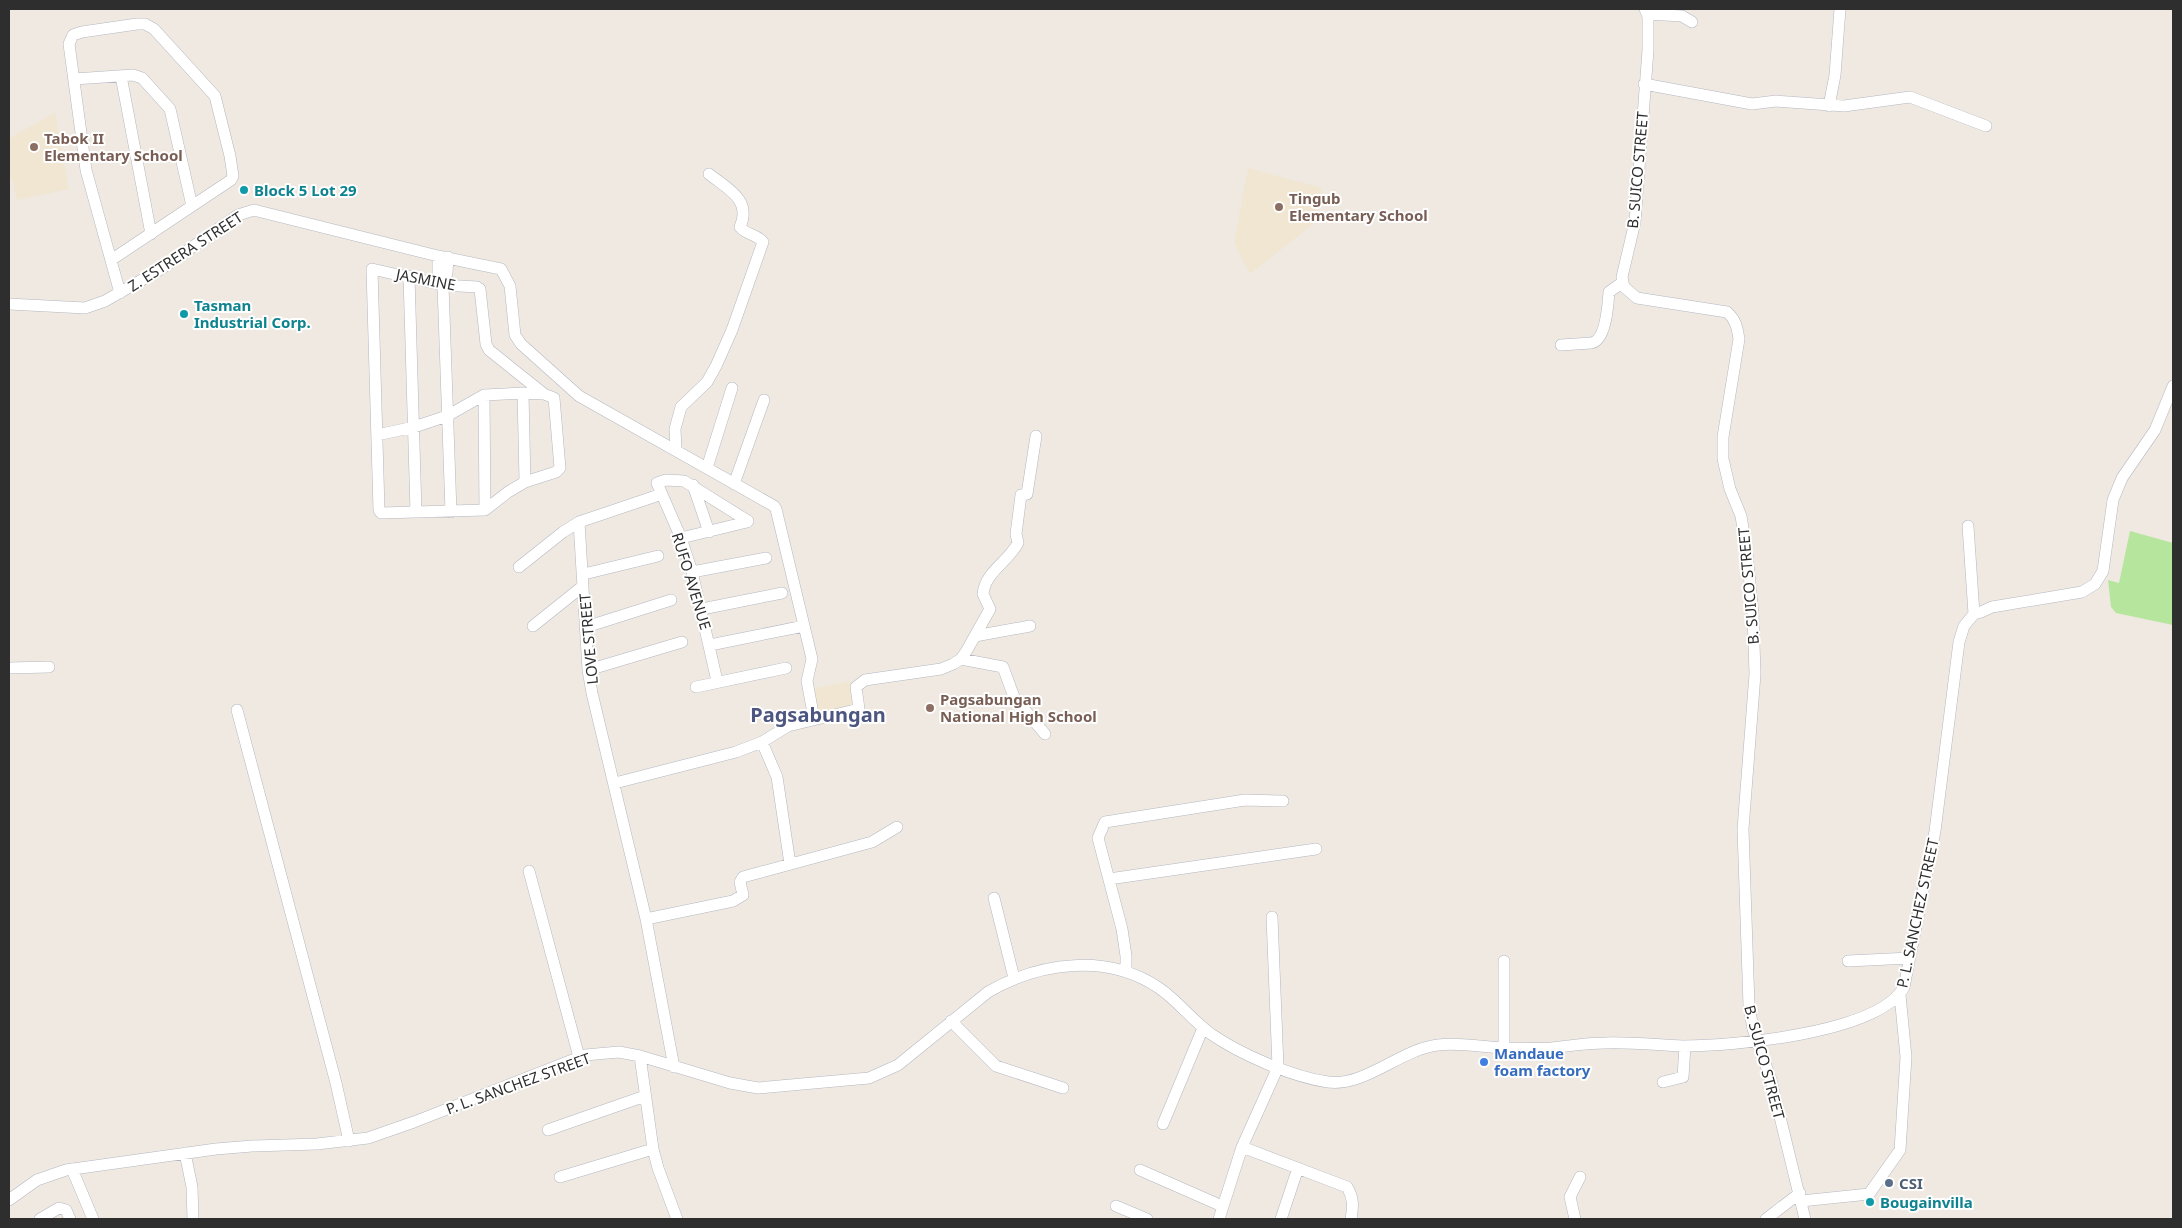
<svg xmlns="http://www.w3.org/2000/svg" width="2182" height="1228" viewBox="0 0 2182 1228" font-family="'Noto Sans',sans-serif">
<rect width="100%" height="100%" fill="#efe9e1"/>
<!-- education -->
<path fill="#f0e6d1" d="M55,112l14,77 -52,11 -5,-22 -3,1v-40z
M1248,168l74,20 -10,37 -62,49 -16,-31z
M851,681l3,24 -39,7 -5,-23z"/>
<!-- grass -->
<path fill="#b6e59e" d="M2130,531l43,12v82l-57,-12 -5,-6 -3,-27 11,3z"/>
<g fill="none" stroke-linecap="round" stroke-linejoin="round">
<defs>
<path id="minor" d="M1645,9l3,7v34l-13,172 -13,55 2,10 13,11 90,14c9,8 10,15 12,27l-16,98v22l7,30 11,27 6,37 6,61 2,60 -12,155 6,177 4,23 18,51 34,139
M1647,14l35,2 10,6
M121,76l30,158
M74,79l59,-4 9,3 28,31 22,97
M1644,84l108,20 24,-3 68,5 66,-9 76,29
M1829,106l6,-31 5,-66
M438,256v17l5,7
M448,257l-1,16 -4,12 8,227
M111,260l120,-80 2,-4 -3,-20 -15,-60 -61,-67 -9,-5h-8l-55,8 -9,3 -4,9 17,126 34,123
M409,276l7,236
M9,304l76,4 20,-7 56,-32 77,-54 16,-5 184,46 63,13 9,17 5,49 6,9 58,52 195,110 2,3 36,150 -5,22 7,38
M1561,345l30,-2c15,-2 17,-38 18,-51l14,-10
M523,393l2,89
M484,395l1,115
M377,435l37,-8 33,-11 37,-21 39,-2 21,1 10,4 6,70 -4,4 -31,10 -17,10 -23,18 -104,3 -2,-3 -7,-241 71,16 34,2 3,2 6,55 3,6 55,44
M676,450l-1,-21 6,-22 26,-25 9,-16 16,-36 31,-88c-6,-8 -17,-7 -23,-15 12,-27 -12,-38 -31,-53
M707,468l25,-80
M734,484l30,-84
M693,485l16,47
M579,522l9,148 4,23 54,226 28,148
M1968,526l6,88
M681,538l66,-16 1,-1 -64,-40 -18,-1 -9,3 24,55 11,34 25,109
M519,567l44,-35 16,-10 83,-28
M692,572l74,-14
M584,574l74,-18
M702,609l80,-16
M533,626l50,-40
M586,627l85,-27
M975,636l55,-10
M710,645l94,-19
M961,659l42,8 11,30 31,37
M9,668l40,-1
M588,670l94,-28
M696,687l90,-19
M237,710l99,373 13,58
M762,742l15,35 13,87
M615,783l121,-31 26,-10 26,-16 71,-17 -3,-22 9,-7 76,-11 12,-5 8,-5 6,-9 23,-41 -7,-15c2,-22 25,-32 35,-51l-2,-9 5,-39 6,-1 9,-58
M529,871l50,186
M1109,879l207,-30
M994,898l20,80
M646,919l87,-18 10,-6 -3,-13 3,-5 129,-35 25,-15
M1504,961v87
M1848,961l62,-3
M1126,972v-16l-4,-27 -24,-91 7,-16 140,-22 38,1
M951,1021l45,45 67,22
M640,1056l13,93 5,19 19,51
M1663,1082l20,-5 2,-31
M1163,1124l40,-96
M548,1130l97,-34
M1242,1147l105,40c7,11 6,20 4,32
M185,1153l7,34 1,32
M72,1169l21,50
M1140,1170l82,36
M560,1177l93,-28
M9,1200l28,-20 29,-10 150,-21 36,-3 65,-2 51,-6 46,-16 171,-67 34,-3 21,4 90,27 28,5 111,-10 29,-13 90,-73c52,-30 119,-39 171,-4 19,13 33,32 52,46 29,20 81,43 117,48 37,5 73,-33 110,-37 23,-3 46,3 69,3 14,0 30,1 44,0 18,-2 36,-5 54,-5 26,-1 52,2 78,3 50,0 196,-13 221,-59l31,-156 24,-189 5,-16 10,-12 7,-2 11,-5 90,-15 13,-8 8,-13 10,-71 9,-22 33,-48 18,-44
M1801,1201l68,-7 31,-44 6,-93 -6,-62
M1116,1206l31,13
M40,1219l19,-11 7,2 4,9
M1219,1219l23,-72 36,-80 -6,-150
M1281,1219l17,-51
M1575,1219l-5,-22 10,-20
M1766,1219l34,-26"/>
</defs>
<!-- minor casing -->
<use href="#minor" stroke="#b4b7c1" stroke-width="12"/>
<!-- minor -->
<use href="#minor" stroke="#fff" stroke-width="11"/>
</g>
<!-- markers -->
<g fill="#8d6e63" stroke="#fff" stroke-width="2">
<circle cx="34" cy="147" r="5"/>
<circle cx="1279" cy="207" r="5"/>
<circle cx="930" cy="708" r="5"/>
</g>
<g fill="#0f9aa8" stroke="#fff" stroke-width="2">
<circle cx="244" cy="190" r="5"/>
<circle cx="184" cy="314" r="5"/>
<circle cx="1870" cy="1202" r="5"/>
</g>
<circle fill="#3f7fe0" stroke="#fff" stroke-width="2" cx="1484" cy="1062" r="5"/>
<circle fill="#5c6f8a" stroke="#fff" stroke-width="2" cx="1889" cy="1183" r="5"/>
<g text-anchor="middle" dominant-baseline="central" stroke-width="4" stroke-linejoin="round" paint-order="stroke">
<!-- education labels -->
<g font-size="15" font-weight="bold" fill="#785e54" stroke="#fff" text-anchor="start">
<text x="44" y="138">Tabok II<tspan x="44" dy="17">Elementary School</tspan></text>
<text x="1289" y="198">Tingub<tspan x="1289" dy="17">Elementary School</tspan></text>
<text x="940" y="699">Pagsabungan<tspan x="940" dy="17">National High School</tspan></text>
</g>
<!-- street labels -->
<g font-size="15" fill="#2e2e2e" stroke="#fff">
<text transform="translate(1637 170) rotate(-85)">B. SUICO STREET</text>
<text transform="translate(185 251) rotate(-33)">Z. ESTRERA STREET</text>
<text transform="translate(426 279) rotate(11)">JASMINE</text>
<text transform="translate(692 581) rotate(73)">RUFO AVENUE</text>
<text transform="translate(1748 586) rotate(-95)">B. SUICO STREET</text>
<text transform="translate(588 639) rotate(-95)">LOVE STREET</text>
<text transform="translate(1917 913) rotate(-78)">P. L. SANCHEZ STREET</text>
<text transform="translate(1765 1062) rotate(75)">B. SUICO STREET</text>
<text transform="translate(518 1083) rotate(-20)">P. L. SANCHEZ STREET</text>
</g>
<!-- culture labels -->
<g font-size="15" font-weight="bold" fill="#0d838f" stroke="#fff" text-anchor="start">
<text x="254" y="190">Block 5 Lot 29</text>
<text x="194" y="305">Tasman<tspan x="194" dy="17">Industrial Corp.</tspan></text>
<text x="1880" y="1202">Bougainvilla</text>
</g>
<!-- shop labels -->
<g font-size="15" font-weight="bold" fill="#366cbe" stroke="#fff" text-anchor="start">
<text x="1494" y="1053">Mandaue<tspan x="1494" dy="17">foam factory</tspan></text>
</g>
<!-- service labels -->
<g font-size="15" font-weight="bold" fill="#4e5e75" stroke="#fff" text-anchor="start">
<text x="1899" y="1183">CSI</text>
</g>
<!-- district labels -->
<g font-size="20" font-weight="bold" fill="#4d5680" stroke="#fff">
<text x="818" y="714">Pagsabungan</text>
</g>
</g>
<!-- border -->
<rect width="2182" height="1228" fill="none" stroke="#2e2e2e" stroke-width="20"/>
</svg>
